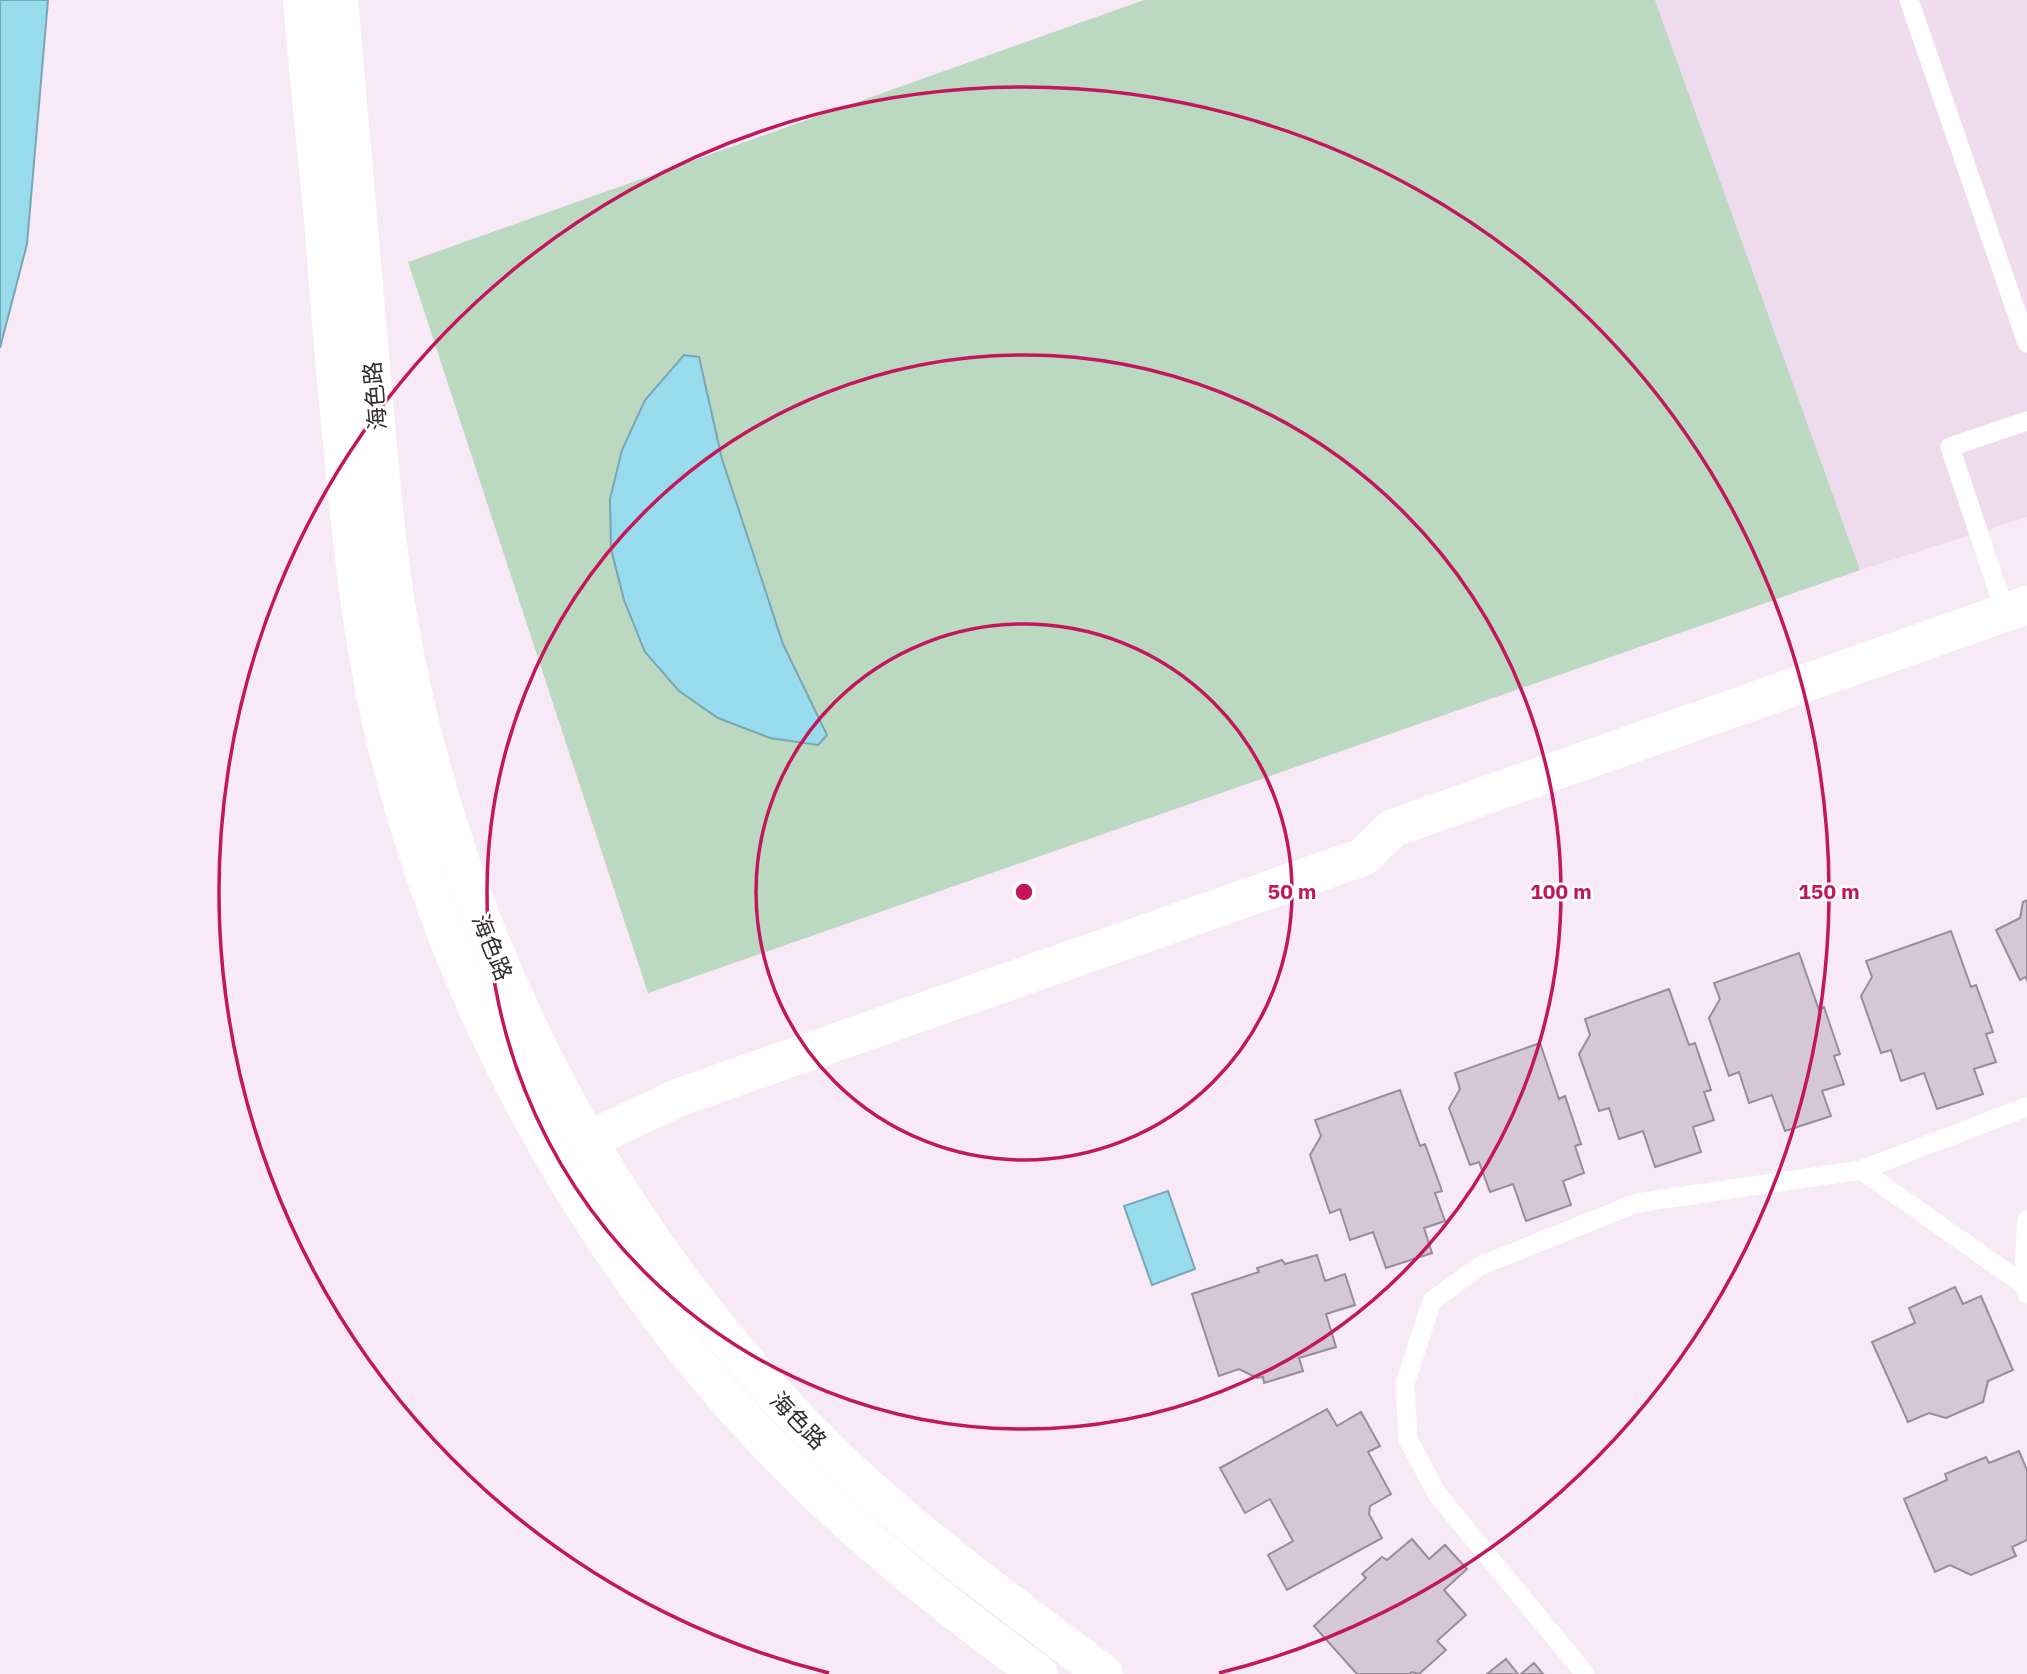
<svg xmlns="http://www.w3.org/2000/svg" width="2027" height="1674" viewBox="0 0 2027 1674" font-family="'IBM Plex Sans','Noto Sans SC',sans-serif">
<rect width="100%" height="100%" fill="#f7e9f6"/>
<!-- built -->
<path fill="#efdbee" d="M1655,0h372v517l-167,53z"/>
<!-- green -->
<path fill="#bbd8c0" d="M1144,0h511l205,570 -1212,423 -240,-731z"/>
<!-- water -->
<path fill="#98dbec" stroke="#79a6b4" stroke-width="2" d="M0,0h48l-21,244 -27,104z
M684,355l15,2 23,102 61,185 44,91 -9,10 -48,-7 -52,-20 -39,-27 -34,-39 -21,-52 -13,-51 -1,-50 12,-49 23,-50z
M1168,1191l27,78 -43,16 -28,-79z"/>
<!-- building -->
<path fill="#d4c8d7" stroke="#978c99" stroke-width="2" d="M2027,900v80l-2,-3 -5,3 -24,-50 24,-12 3,-16z
M1951,931l20,56 5,-2 17,47 -7,2 10,28 -22,7 9,25 -46,15 -13,-36 -23,8 -10,-31 -10,3 -20,-57 11,-19 -6,-16z
M1799,953l20,57 5,-3 16,47 -6,2 10,28 -22,7 9,25 -46,15 -13,-36 -23,8 -10,-31 -10,4 -20,-58 11,-19 -6,-16z
M1669,989l20,56 6,-2 16,47 -7,2 10,28 -21,7 8,25 -46,15 -12,-36 -24,8 -10,-31 -10,3 -20,-57 11,-19 -5,-16z
M1540,1043l19,56 6,-3 16,48 -6,2 9,27 -21,8 8,24 -45,16 -13,-37 -23,8 -11,-30 -9,3 -21,-57 11,-19 -5,-16z
M1400,1090l20,56 5,-2 17,47 -7,2 10,28 -21,7 8,25 -46,15 -13,-36 -23,8 -10,-31 -10,4 -20,-58 11,-19 -6,-16z
M1317,1255l8,26 20,-7 10,31 -29,9 10,33 -37,11 4,13 -39,12 -1,-6 -6,1 -18,-9 -20,7 -27,-82 67,-22 -2,-4 25,-8 3,4z
M1955,1287l8,17 18,-8 32,74 -25,11 -5,21 -37,16 -17,-5 -21,9 -36,-80 43,-19 -6,-15z
M1327,1409l10,17 24,-14 19,34 -12,6 23,42 -21,12 -1,8 13,24 -95,52 -19,-35 25,-14 -23,-42 -25,14 -25,-45z
M2019,1451l8,19v70l-15,7 4,9 -45,19 -21,-10 -15,7 -31,-73 43,-19 -2,-6 41,-17 3,6z
M1412,1539l17,20 16,-14 22,24 -23,21 22,25 -29,26 9,9 -27,24 -7,-2 -3,2h-52l-43,-48 52,-48 -4,-4 20,-17 5,3z
M1506,1659l12,15h-31z
M1534,1663l9,11h-22z"/>
<g fill="none" stroke-linecap="round" stroke-linejoin="round">
<!-- lane -->
<path stroke="#fff" stroke-width="19" d="M1909,0l118,343
M2005,612l-55,-165 77,-26
M1861,1170l162,114
M2027,1294l-4,-10 4,-64
M1585,1674l-148,-180 -29,-55 -3,-56 27,-82 48,-35 157,-63 224,-33 166,-63"/>
<!-- street -->
<path stroke="#fff" stroke-width="38" d="M588,1140l92,-43 683,-240 30,-29 634,-223"/>
<!-- secondary -->
<path stroke="#fff" stroke-width="38" d="M302,0c6,73 14,147 21,220 5,61 9,121 15,182 11,111 20,223 46,332 64,267 201,520 391,717 80,83 172,156 264,223
M339,0c11,125 22,251 33,377 7,80 13,161 26,240 55,315 201,605 428,831 85,84 183,154 278,226"/>
</g>
<!-- distance rings -->
<g fill="none" stroke="#c2185b" stroke-width="3.5">
<circle cx="1024" cy="892" r="268"/>
<circle cx="1024" cy="892" r="537"/>
<path d="M829 1673A805 805 0 1 1 1219 1673"/>
</g>
<g text-anchor="middle" dominant-baseline="central" stroke-width="5" stroke-linejoin="round" paint-order="stroke">
<!-- street labels -->
<g font-size="23" fill="#312c31" stroke="#fff">
<text transform="translate(374 396) rotate(-95)">海色路</text>
<text transform="translate(493 947) rotate(68)">海色路</text>
<text transform="translate(799 1420) rotate(46)">海色路</text>
</g>
</g>
<circle cx="1024" cy="892" r="10" fill="#c2185b" stroke="#fff" stroke-width="3.5"/>
<g font-size="21" text-anchor="middle" font-weight="bold" fill="#c2185b" stroke="#fff" stroke-width="5" stroke-linejoin="round" paint-order="stroke">
<text x="1292" y="899">50 m</text>
<text x="1561" y="899">100 m</text>
<text x="1829" y="899">150 m</text>
</g>
</svg>
